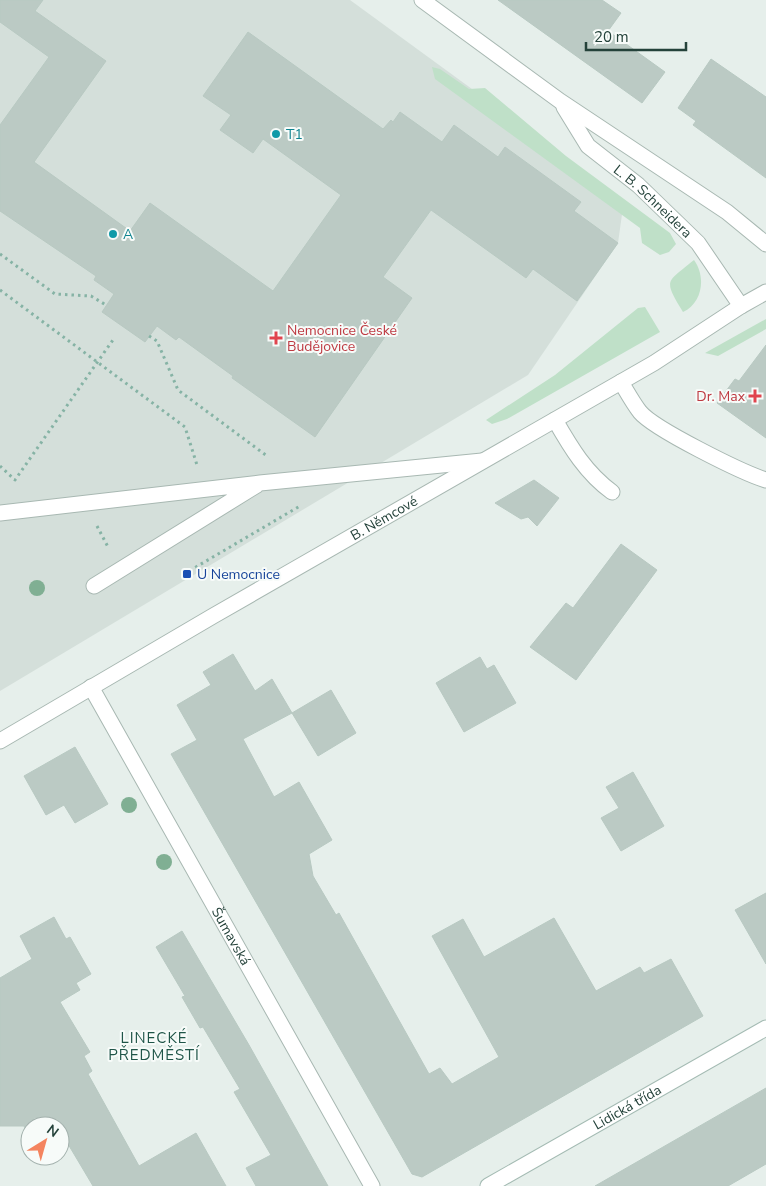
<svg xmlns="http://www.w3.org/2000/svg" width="766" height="1186" viewBox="0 0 766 1186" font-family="'Nunito Sans',sans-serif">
<rect width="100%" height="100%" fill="#e6efeb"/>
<!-- built -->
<path fill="#d4dfda" d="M0,0h350l274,200 -6,43 -90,132 -528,316z"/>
<!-- green -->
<path fill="#bfe0c8" d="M432,67l8,2 29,20 16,-1 81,68 104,77 6,11 -7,8 -9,3 -18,-12 -2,-15 -205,-149z
M694,260c12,16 9,43 -11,52 -20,-33 -17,-29 11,-52z
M645,307l15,25 -153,87 -15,5 -6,-4 69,-45 83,-67z
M766,319v10l-48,27 -13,-3z"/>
<!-- building -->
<path fill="#bbcac4" stroke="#b8c9c2" d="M0,0h43l-8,11 71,50 -72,101 96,69 20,-28 123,88 68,-96 -78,-56 -10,14 -33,-23 11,-15 -28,-19 45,-64 135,97 8,-9 2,2 7,-10 42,30 12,-17 44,32 7,-10 76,55 -7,9 44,32 -41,58 -44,-32 -7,9 -95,-68 -48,67 29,21 -97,139 -83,-59 1,-2 -54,-39 -3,3 -19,-14 -12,16 -43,-30 12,-18 -20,-14 2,-4 -96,-65v-86l49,-68 -49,-35z
M498,0h104l19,13 -13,18 57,41 -23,31z
M711,59l55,38v81l-73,-53 3,-4 -18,-13z
M766,345v93l-49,-35 18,-24 4,2z
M534,480l25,18 -22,28 -9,-9 -7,2 -26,-16z
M621,544l36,26 -81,110 -46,-33 36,-44 7,5z
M233,654l22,37 17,-12 20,34 -49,26 31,58 25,-15 33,58 -23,14 4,22 23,39 3,-2 90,161 11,-6 12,16 47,-27 -67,-121 31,-17 21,38 70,-39 42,73 44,-24 4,6 27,-14 32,57 -281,161 -10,-3 -241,-420 26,-14 -20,-35 34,-20 -8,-13z
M480,657l7,12 7,-4 22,38 -52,29 -28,-49z
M331,690l25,43 -38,23 -26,-43z
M75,747l33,57 -33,19 -11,-18 -18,10 -22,-39z
M633,772l31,54 -43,25 -20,-33 18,-10 -13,-21z
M766,893v71l-31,-54z
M54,917l12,22 4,-2 21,37 -15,9 4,7 -20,12 30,50 -6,4 8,15 -4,3 51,92 57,-33 30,53h-133l-25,-42 -8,5v-23h-30v10l-6,-10h-24v-148l32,-19 -12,-23z
M182,931l67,114 79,141h-72l-10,-18 25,-13 -37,-63 6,-3 -37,-62 -3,1 -18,-31 3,-1 -29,-49z
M766,1088v76l-38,22h-133z"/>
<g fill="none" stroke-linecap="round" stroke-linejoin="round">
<defs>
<path id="lane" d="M621,382c6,10 12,21 19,30 14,17 103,61 126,68
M555,420c16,28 31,53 57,72
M0,513l260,-30 222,-22
M94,586l163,-101"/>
<g id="street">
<path d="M422,0l138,101 167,111 39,32"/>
<path id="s1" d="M564,107l24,39 50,39 60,58 43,63"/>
<path id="s2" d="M91,687l281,499"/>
<path id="s3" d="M0,741l213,-125 441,-253 87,-57 25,-14"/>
</g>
<g id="secondary">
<path id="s4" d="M488,1186l278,-158"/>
</g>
</defs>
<!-- lane casing -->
<use href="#lane" stroke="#a8b8b2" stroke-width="17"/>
<!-- street casing -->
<use href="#street" stroke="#a8b8b2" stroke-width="17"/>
<!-- secondary casing -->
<use href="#secondary" stroke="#a4bbb3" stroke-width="17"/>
<!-- path -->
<path stroke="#86b3a5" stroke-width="3" stroke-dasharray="2.5 4" stroke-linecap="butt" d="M0,254l55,40 36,2 15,9
M0,290l185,137 12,38
M149,336l8,5 21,49 89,66
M0,466l15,14 100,-143
M97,526l11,21
M184,574l116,-68"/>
<!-- lane -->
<use href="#lane" stroke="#fff" stroke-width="15"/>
<!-- street -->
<use href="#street" stroke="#fff" stroke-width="15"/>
<!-- secondary -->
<use href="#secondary" stroke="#fff" stroke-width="15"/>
</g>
<!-- trees -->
<g fill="#80af93">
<circle cx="37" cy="588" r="8"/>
<circle cx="129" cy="805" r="8"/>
<circle cx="164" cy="862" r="8"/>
</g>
<!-- markers -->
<g fill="#0f9aa8" stroke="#f7fbf9" stroke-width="2">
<circle cx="276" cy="134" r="5"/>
<circle cx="113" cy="234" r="5"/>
</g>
<g fill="#e0444e" stroke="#f7fbf9" stroke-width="2">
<path d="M273.5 330.5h5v5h5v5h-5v5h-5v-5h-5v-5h5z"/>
<path d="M752.5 388.5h5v5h5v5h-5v5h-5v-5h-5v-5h5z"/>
</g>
<rect fill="#1a4fb4" stroke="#f7fbf9" stroke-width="2" x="182" y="569" width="10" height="10" rx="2.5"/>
<g text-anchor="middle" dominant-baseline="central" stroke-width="4" stroke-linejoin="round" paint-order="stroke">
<!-- culture labels -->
<g font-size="14" fill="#0d838f" stroke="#f7fbf9" text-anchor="start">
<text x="286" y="134">T1</text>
<text x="123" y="234">A</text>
</g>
<!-- street labels -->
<g font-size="14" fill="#24423a" stroke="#f7fbf9">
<text stroke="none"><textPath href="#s1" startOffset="131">L. B. Schneidera</textPath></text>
<text stroke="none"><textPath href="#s3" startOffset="444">B. Němcové</textPath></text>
<text stroke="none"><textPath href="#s2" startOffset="286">Šumavská</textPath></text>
<text stroke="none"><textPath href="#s4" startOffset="160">Lidická třída</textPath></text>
</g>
<!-- health labels -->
<g font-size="14" fill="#be3a42" stroke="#f7fbf9" text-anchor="start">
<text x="287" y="330">Nemocnice České<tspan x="287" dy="16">Budějovice</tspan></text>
<text x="745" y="396" text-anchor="end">Dr. Max</text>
</g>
<!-- transit labels -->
<g font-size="14" fill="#164399" stroke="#f7fbf9" text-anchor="start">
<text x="197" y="574">U Nemocnice</text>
</g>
<!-- neighbourhood labels -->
<g font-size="15" letter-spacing="1" fill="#1f5548" stroke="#f7fbf9">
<text x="154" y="1038">LINECKÉ<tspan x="154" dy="17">PŘEDMĚSTÍ</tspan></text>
</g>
</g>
<!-- north arrow -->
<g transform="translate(45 1141) rotate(37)"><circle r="24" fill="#f7fbf9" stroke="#a3b1ad"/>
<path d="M0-4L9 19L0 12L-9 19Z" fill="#f4845f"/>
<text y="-8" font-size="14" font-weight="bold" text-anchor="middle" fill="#24423a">N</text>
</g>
<!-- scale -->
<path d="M586 42v8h100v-8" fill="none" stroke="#24423a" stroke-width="2.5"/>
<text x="594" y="42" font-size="15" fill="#24423a" stroke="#f7fbf9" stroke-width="4" paint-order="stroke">20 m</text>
</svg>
